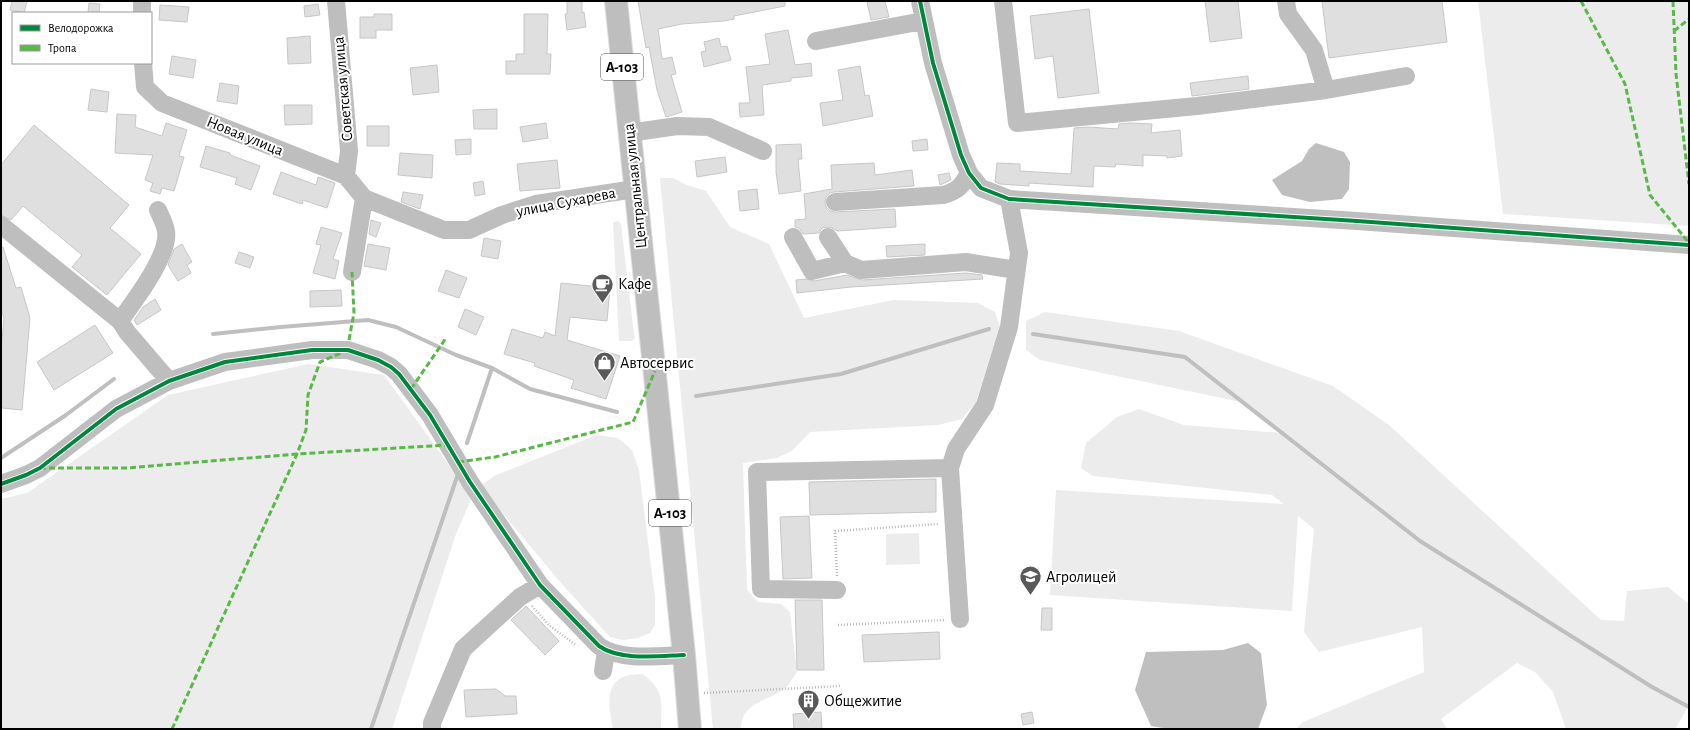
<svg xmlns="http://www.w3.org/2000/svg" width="1690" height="730" viewBox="0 0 1690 730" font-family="'Alegreya Sans',sans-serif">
<rect width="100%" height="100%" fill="#fff"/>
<!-- green -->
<path fill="#ececec" d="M1478,1h211v225l-186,-12z
M660,178h13l14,7 19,6 24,36 39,17 35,74 90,-18 84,3 17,9 5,14 -24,76 -14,17 -24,6 -128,7 -18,19 -15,7 -34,5 4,127 11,12 23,2 9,8 7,60c-4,5 -7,12 -11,15 -17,15 -45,14 -45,42h-28z
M618,221l3,3 13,110 1,4 -3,3h-13l-6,-119z
M1045,312l134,19 154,55 56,39 212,195 23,1 3,-30 41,-4 21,17v101l-14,24h-109l-13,-37 -18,-20 -18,-9 -76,56 6,10h-151l7,-7 121,-50 -2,-45 -103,25 -15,-20 10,-103 -16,-13 -6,95 -242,-16 6,-105 228,14 -12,-9 -179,-19 -12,-8 5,-25 31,-26 22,-8 45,16 97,8 -40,-31 -201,-42 -14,-10v-29z
M308,364l76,11 88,122 -16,37 -64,195h-391v-230l26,-6 141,-98z
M597,435l21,3 14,12 7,20 16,128v27l-5,8 -12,5 -15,2 -13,-3 -50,-55 -80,-96 16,-11z
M919,533l1,31 -34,1v-31z
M642,674c24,17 19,28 19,55h-48c-3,-17 -10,-43 10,-52 5,-3 14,-2 19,-3z"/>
<!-- water -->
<path fill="#bfbfbf" d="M1316,143l28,9 6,10 -1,27 -7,10 -32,3 -28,-7 -10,-15 30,-19 7,-12z
M1248,643l13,10 6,52 -9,24h-89l-18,-3 -16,-36 11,-38 77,-2z"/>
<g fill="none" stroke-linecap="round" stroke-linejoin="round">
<!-- stream -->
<path stroke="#bfbfbf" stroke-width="4" d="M213,334l68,-7 87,-7 28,7 60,28 36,13 38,21 87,23
M1033,334l152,23 235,184 232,146 37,20
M696,396l145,-22 148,-45
M467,443l25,-75
M1,458l65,-43 48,-36
M371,729l87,-255"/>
</g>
<!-- building -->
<path fill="#dfdfdf" stroke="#c7c7c7" d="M12,1h15l-3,12 -14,-3z
M567,1h15v12l2,-1 2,15 -19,3 -2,-16h2z
M638,1h147v5l-51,10v3l-10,2 -42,3 -24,5 4,30 10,-2 4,17 -5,1 11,37 -16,5 -9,-27 -8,-43 -3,1z
M872,1h13l4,16 -18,3 -4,-18z
M1205,1h33l4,37 -32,4z
M1322,1h120l5,41 -118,16z
M89,3l11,1 -1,9h-11z
M318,4l2,11 -15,2 -1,-11z
M160,5l29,2 -2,15 -28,-2z
M1089,9l10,84 -41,5 -5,-42 -18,3 -5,-43z
M374,14h18v16h-16v8h-16v-21h14z
M524,14h24l-1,40h4l-1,20h-44v-13h10v-7h8z
M788,30l7,35 16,-2 1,13 -21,2v3l-29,4 2,30 -24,2 -1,-14h11l-4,-36 24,-3 -5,-30z
M310,36l1,27 -23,1 -1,-26z
M719,38l2,9 6,-1 4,14 -27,7 -3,-15 5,-1 -2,-9z
M172,56l24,4 -3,18 -24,-4z
M437,65l2,27 -26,3 -3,-27z
M860,66l5,30 4,-1 4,21 -50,10 -3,-23 23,-3 -5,-30z
M1248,76l1,13 -57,7 -2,-13z
M220,83l19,3 -2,18 -20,-3z
M91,89l18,3 -2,20 -19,-2z
M284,105h28v19l-27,1z
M497,109v20h-23l-1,-19z
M117,114l19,1 -1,12 27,9 4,-13 21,7 -8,26 5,1 -10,34 -12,-3 -2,6 -10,-3 3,-8 -8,-3 8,-25 -38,-2z
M546,123l2,15 -25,4 -3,-15z
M1131,123l21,1 -1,9 29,-3 2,26 -15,2v-2l-24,-1v11l-27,-2 -1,3 -21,-1 -1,21 -64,-4v3l-29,-2 -5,-2 2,-19 23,1v7l51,3 3,-46 14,-1 30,2 1,-5z
M34,125l95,80 -19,23 31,26 -34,41 -35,-28 10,-12 -59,-49 -12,14 -10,-5v-50z
M367,126h22v20h-22z
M471,139v15l-15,1 -1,-15z
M927,139l1,11 -15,1 -1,-10z
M801,144l1,15h-4l3,32 -22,3 -3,-22v-27z
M206,146l24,7v2l30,11 -9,24 -16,-6 2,-6 -37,-11z
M400,153l33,2 -1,23 -34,-3z
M725,157l2,15 -30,5 -2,-16z
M557,160l3,28 -40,3 -3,-27z
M874,163l1,12 37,-5 2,16 -80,6 -4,1 -4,4 -1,6 1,4 4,4 5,1 60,-3 1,18 -59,4 -5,-3 -5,-1 -5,1 -3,5 -16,1 -4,-6 -4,-1v-7l11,-1 -2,-25 28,-5 -1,-24z
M281,172l35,13 2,-8 17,6 -8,25 -24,-8 -1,4 -29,-10z
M949,173l2,7 -11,5 -2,-10z
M483,181l2,13 -10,2 -2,-13z
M757,189l2,20 -19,2 -2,-20z
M403,192l20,3 -3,14 -19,-7z
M371,220l10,3 -5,14 -7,-3z
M321,227l21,6 -9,26 6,2 -4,18 -22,-6 8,-28 -5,-1z
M484,238l17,3 -3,18 -17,-3z
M182,244l10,18 -5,3 4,8 -13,8 -10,-16 6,-16z
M368,244l22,4 -4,22 -22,-4z
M925,244v11l-38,2 -1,-11z
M3,247l13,41 5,-1 9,31 -8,92 -21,-2v-57l3,-33 -3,-8v-62z
M239,252l15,5 -4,11 -15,-5z
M446,270l21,8 -8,20 -21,-7z
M966,273l16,2 1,4 -132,8 -54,6 -1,-13 10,-1 8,2 33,-6 15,5z
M561,283l49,5 -3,33 -37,-4 -3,23 53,16 -14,43 -35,-11 3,-8 -40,-14 1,-3 -31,-9 8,-25 31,9 2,-6 10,4z
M341,290l1,16 -32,1v-16z
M155,299l6,11 -24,15 -3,-5 9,-13z
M465,309l19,8 -8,18 -18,-8z
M95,325l18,28 -59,37 -17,-28z
M936,479v33l-126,3 -1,-33z
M809,516l3,62 -29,1 -3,-62z
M795,600h27l2,70h-27z
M526,606l33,35 -14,14 -34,-35z
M1042,608h10v22h-11z
M939,632l1,27 -76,3 -2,-27z
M496,689l9,7h11l1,18 -51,3 -2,-27z
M821,712l1,17h-28l-1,-15z
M1032,712l2,11 -11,2 -2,-11z"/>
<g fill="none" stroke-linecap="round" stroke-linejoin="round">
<defs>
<path id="major" d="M616,1l68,654 6,74"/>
</defs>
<!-- major casing -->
<use href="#major" stroke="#dbdbdb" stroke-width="24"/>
<!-- path -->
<path stroke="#b9b9b9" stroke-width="2.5" stroke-dasharray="1 2" stroke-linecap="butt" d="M837,576l-2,-45 104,-7
M532,606l18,20 26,19
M838,625l108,-5
M704,693l136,-7"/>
<!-- minor -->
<path stroke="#bebebe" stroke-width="18" d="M142,1v12
M336,1l13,150 -3,25
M920,1l13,62 28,92 8,18 12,15 28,11 348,22 332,24
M1003,1l14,122 180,-17 129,-16 80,-14
M1286,1l2,13 26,36 12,40
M816,41l107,-20
M143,63l2,24 17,16 184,73 18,22
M629,133l48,-7 32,1 54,24
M364,198l80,32h25l33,-15 34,-11 99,-15
M835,202l108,-7c15,-4 19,-9 26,-22
M1,225l119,96 7,11 42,49
M793,237l19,34 33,-8 16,7 105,-8 50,8
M828,237l17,26
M352,272l12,-74
M120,321c14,-20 50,-66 46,-90 -1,-7 -5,-14 -8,-21
M1,484l25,-9 14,-7 76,-59 53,-28 56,-19 87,-12h36l30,10 13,7 8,7 31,41 40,67 70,103 59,61c21,15 60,10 85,9
M837,590l-76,-1 -4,-117 193,-4
M960,619l-10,-151 6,-19 29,-44 24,-78 10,-74 -10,-54
M603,671l3,-20
M432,729v-6l31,-74 57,-52 20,-12"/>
<!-- major -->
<use href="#major" stroke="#bebebe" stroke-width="22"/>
<!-- quiet -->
<path stroke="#58b947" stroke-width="3" stroke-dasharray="6 3" stroke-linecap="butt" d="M1581,1l44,83 25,111 39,48
M1673,1l3,73 13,110
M1674,31l15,-12
M349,340l5,-27 -2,-41
M411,389l33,-48 1,-3
M458,462l37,-5 138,-35 22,-51
M40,468h86l171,-14 150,-9
M172,729l125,-275 9,-24 2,-35 12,-33 21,-9"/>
<defs>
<path id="cycleway" d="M920,1l13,62 28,92 8,18 12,15 28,11 348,22 332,24
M1,484l25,-9 14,-7 76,-59 53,-28 56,-19 87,-12h36l30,10 13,7 8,7 31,41 40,67 70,103 59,61c21,15 60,10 85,9"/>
</defs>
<!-- cycleway casing -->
<use href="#cycleway" stroke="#fff" stroke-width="6"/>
<!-- cycleway -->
<use href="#cycleway" stroke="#00873e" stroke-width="4"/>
</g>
<!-- icons -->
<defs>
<symbol id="cafe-pin" viewBox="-11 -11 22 30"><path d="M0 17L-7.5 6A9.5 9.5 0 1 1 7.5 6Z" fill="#595959" stroke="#fff"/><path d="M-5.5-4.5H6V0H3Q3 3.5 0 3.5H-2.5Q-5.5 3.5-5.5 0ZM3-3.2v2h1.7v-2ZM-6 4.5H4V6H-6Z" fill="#fff"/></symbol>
<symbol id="shop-pin" viewBox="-11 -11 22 30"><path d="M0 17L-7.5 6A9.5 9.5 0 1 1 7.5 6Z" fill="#595959" stroke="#fff"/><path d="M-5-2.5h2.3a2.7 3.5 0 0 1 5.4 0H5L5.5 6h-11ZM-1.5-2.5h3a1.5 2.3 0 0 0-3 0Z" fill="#fff"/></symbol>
<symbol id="university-pin" viewBox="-11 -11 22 30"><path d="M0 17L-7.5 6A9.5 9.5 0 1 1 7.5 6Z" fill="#595959" stroke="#fff"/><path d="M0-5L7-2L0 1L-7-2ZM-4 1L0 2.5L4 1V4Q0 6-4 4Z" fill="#fff"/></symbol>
<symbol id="building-pin" viewBox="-11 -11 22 30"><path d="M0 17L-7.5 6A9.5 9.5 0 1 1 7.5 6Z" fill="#595959" stroke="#fff"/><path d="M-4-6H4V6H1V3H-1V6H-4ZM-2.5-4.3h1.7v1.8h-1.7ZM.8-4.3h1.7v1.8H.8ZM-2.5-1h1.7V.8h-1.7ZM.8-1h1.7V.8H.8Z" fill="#fff"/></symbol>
</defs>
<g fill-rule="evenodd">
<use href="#cafe-pin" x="590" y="272" width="25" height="34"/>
<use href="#shop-pin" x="592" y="350" width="25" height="34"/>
<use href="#university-pin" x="1018" y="564" width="25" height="34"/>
<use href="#building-pin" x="796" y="688" width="25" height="34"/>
</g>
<g text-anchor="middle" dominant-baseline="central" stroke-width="4" stroke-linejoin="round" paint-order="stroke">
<!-- shield labels -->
<g fill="#fff" stroke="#4c4c4c" stroke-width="1">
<rect x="601" y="54" width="42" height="26" rx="3"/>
<rect x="649" y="500" width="42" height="26" rx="3"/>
</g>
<g font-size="15" font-weight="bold" fill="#000">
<text x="622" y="67">А-103</text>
<text x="670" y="513">А-103</text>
</g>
<!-- street labels -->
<g font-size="16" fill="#000" stroke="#fff">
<text transform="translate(343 89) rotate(-95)">Советская улица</text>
<text transform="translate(245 136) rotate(22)">Новая улица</text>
<text transform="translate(635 186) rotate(-96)">Центральная улица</text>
<text transform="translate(566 202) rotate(-11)">улица Сухарева</text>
</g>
<!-- poi labels -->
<g font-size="16" fill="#000" stroke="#fff" text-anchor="start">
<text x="618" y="284">Кафе</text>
<text x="620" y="363">Автосервис</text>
<text x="1046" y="577">Агролицей</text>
<text x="824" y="701">Общежитие</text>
</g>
</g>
<!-- border -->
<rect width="1690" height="730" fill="none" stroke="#000000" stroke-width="4"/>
<!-- legend -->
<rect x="12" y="12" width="140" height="52" fill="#ffffff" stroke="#999999"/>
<rect x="20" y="25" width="20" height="6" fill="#00873e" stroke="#999999"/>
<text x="48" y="32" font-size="12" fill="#000000">Велодорожка</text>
<rect x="20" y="45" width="20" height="6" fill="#58b947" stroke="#999999"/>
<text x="48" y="52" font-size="12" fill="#000000">Тропа</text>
</svg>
